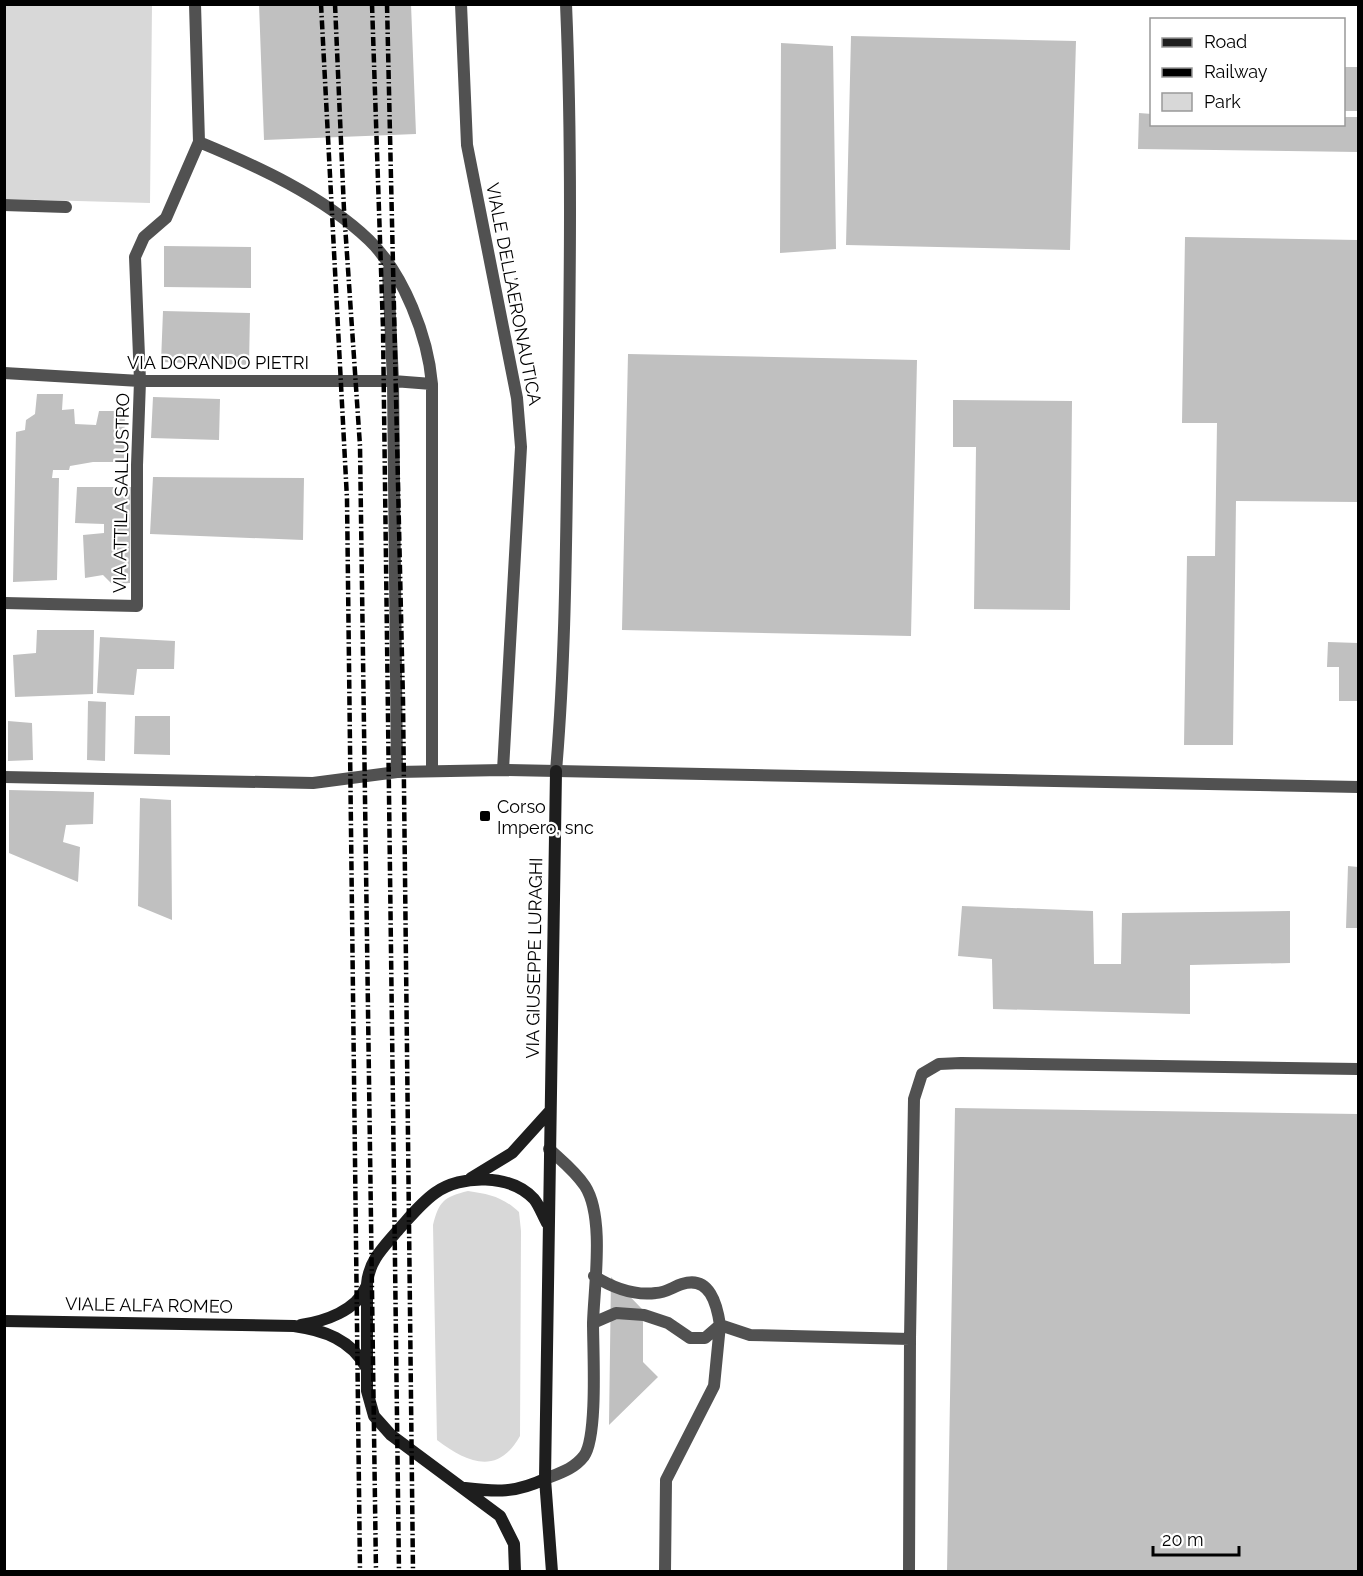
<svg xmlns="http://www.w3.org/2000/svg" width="1363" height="1576" viewBox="0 0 1363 1576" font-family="Raleway,sans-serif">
<rect width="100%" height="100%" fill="#fff"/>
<!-- green -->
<path fill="#d8d8d8" d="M5,4l147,1 -2,198 -145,-4z
M468,1191c21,3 35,6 51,21l2,19 -1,205c-22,40 -53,27 -83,4l-4,-215c6,-24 11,-28 35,-34z"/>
<!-- building -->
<path fill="#c0c0c0" d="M259,4h152l5,130 -152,6z
M851,36l225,5 -6,209 -224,-5z
M781,43l52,3 3,203 -56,4z
M1344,67h14v44h-14z
M1139,113l13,1v10h192v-7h14v35l-220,-3z
M1185,237l173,3v262l-122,-1 -3,244h-49l3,-189h28l2,-133h-35z
M164,246l87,1v41l-87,-1z
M163,311l87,2 -1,52 -88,-3z
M628,354l289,6 -6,276 -289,-6z
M37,394h26l-1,16 12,-1 1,15 21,1 3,-14h26l-1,51h-31l-23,4 -1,4h-16l-1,8h7l-2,102 -44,2 3,-150 9,-2 1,-10 9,-6z
M153,397l67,2 -1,41 -68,-2z
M953,400l119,1 -2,209 -96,-1 2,-162h-23z
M153,477l151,1 -1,62 -153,-6z
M77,487h54l-1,96 -18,1 -9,-9 -18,3 -2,-43 21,-2v-9l-29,-1z
M37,630h57l-1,64 -78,3 -2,-42 23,-2z
M100,637l75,4 -1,28h-37l-3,26 -37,-2z
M1328,642l30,1v58h-19v-34h-12z
M88,701l18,1 -1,59 -18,-1z
M135,716h35v39l-36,-1z
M8,721l24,2 1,37 -25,1z
M9,790l85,2 -1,32 -27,1 -3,17 17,5 -2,35 -69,-29z
M140,798l31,2 1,120 -34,-14z
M1348,866l10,1v61h-12z
M962,906l131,5 1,53h27l1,-51 168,-2v52l-100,2v49l-197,-5 -1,-50 -34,-3z
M955,1108l403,6v458h-411z
M611,1277l32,33v52l15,15 -49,48z"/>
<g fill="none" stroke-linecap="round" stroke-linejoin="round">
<!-- lane -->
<path stroke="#515151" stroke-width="12" d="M461,4l6,141 50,253 4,49 -18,323
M556,771c10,-118 10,-236 12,-354 2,-138 4,-275 -2,-413
M549,1149c13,12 26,22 36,37 20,31 9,101 8,137
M545,1479c15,-6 29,-10 39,-23 14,-19 9,-106 9,-133l23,-10 28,2 24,8 22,15h15l15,-13c-3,-20 -10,-50 -38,-41 -9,3 -17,9 -26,9 -23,3 -43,-5 -62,-17
M665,1572l1,-92 48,-94 6,-61 30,10 160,4
M909,1572l1,-233 4,-240 8,-25 17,-10 22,-1 397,6"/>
<!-- street -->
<path stroke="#515151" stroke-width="12" d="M199,142c58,24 124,54 170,98 35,34 59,97 63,144v387
M4,205l62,2
M388,271l5,110 4,391
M4,373l136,8h253l39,3
M4,603l133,3v-141l3,-84 -5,-124 9,-20 22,-19 33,-76 -4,-138
M4,777l309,6 84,-11 106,-2 855,17"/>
<!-- secondary -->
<path stroke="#1e1e1e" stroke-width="12" d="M471,1178l41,-25 38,-42
M4,1321l290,5c30,4 57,14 72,41
M301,1325c24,-4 55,-14 65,-38
M465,1488c32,4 50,5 80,-9
M515,1572l-1,-28 -14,-28 -109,-81 -17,-19 -7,-25v-107c2,-24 17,-37 32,-55 11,-12 22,-26 36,-36 26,-19 76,-19 99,6 5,6 9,17 13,24
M552,1572l-7,-93 11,-708"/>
<!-- rail -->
<path stroke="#000" stroke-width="4.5" stroke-dasharray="9 3 1.5 3" stroke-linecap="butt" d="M321,4l26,495 13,1073
M335,4l9,206 16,236 16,1126
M372,4l11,324 16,1244
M387,4l16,697 10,871"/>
</g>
<!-- markers -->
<rect fill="#000" stroke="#fff" stroke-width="2" x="479" y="810" width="12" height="12" rx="3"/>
<g text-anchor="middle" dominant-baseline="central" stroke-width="4.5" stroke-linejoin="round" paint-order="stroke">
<!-- street labels -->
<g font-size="18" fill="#000" stroke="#fff">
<text transform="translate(514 294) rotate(79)">VIALE DELL’AERONAUTICA</text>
<text x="218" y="362">VIA DORANDO PIETRI</text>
<text transform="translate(121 493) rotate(-89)">VIA ATTILA SALLUSTRO</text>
<text transform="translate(534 958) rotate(-89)">VIA GIUSEPPE LURAGHI</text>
<text transform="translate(149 1305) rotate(1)">VIALE ALFA ROMEO</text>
</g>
<!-- poi labels -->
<g font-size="18" fill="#000" stroke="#fff" text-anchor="start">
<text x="497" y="806">Corso<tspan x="497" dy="21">Impero, snc</tspan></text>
</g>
</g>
<!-- border -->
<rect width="1363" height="1576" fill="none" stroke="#000000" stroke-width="12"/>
<!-- legend -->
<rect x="1150" y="18" width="195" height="108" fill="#ffffff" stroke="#999999" stroke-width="1.5"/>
<rect x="1162" y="38" width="30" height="9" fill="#1e1e1e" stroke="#999999" stroke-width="1.5"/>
<text x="1204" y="48" font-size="18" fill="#000000">Road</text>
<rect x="1162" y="68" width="30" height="9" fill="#000000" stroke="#999999" stroke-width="1.5"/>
<text x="1204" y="78" font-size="18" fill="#000000">Railway</text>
<rect x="1162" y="93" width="30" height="18" fill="#d8d8d8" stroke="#999999" stroke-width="1.5"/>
<text x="1204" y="108" font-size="18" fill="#000000">Park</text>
<!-- scale -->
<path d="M1153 1546v9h86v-9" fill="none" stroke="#000000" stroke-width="3"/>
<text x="1162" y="1546" font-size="18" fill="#000000" stroke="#ffffff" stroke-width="4.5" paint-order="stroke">20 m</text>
</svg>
